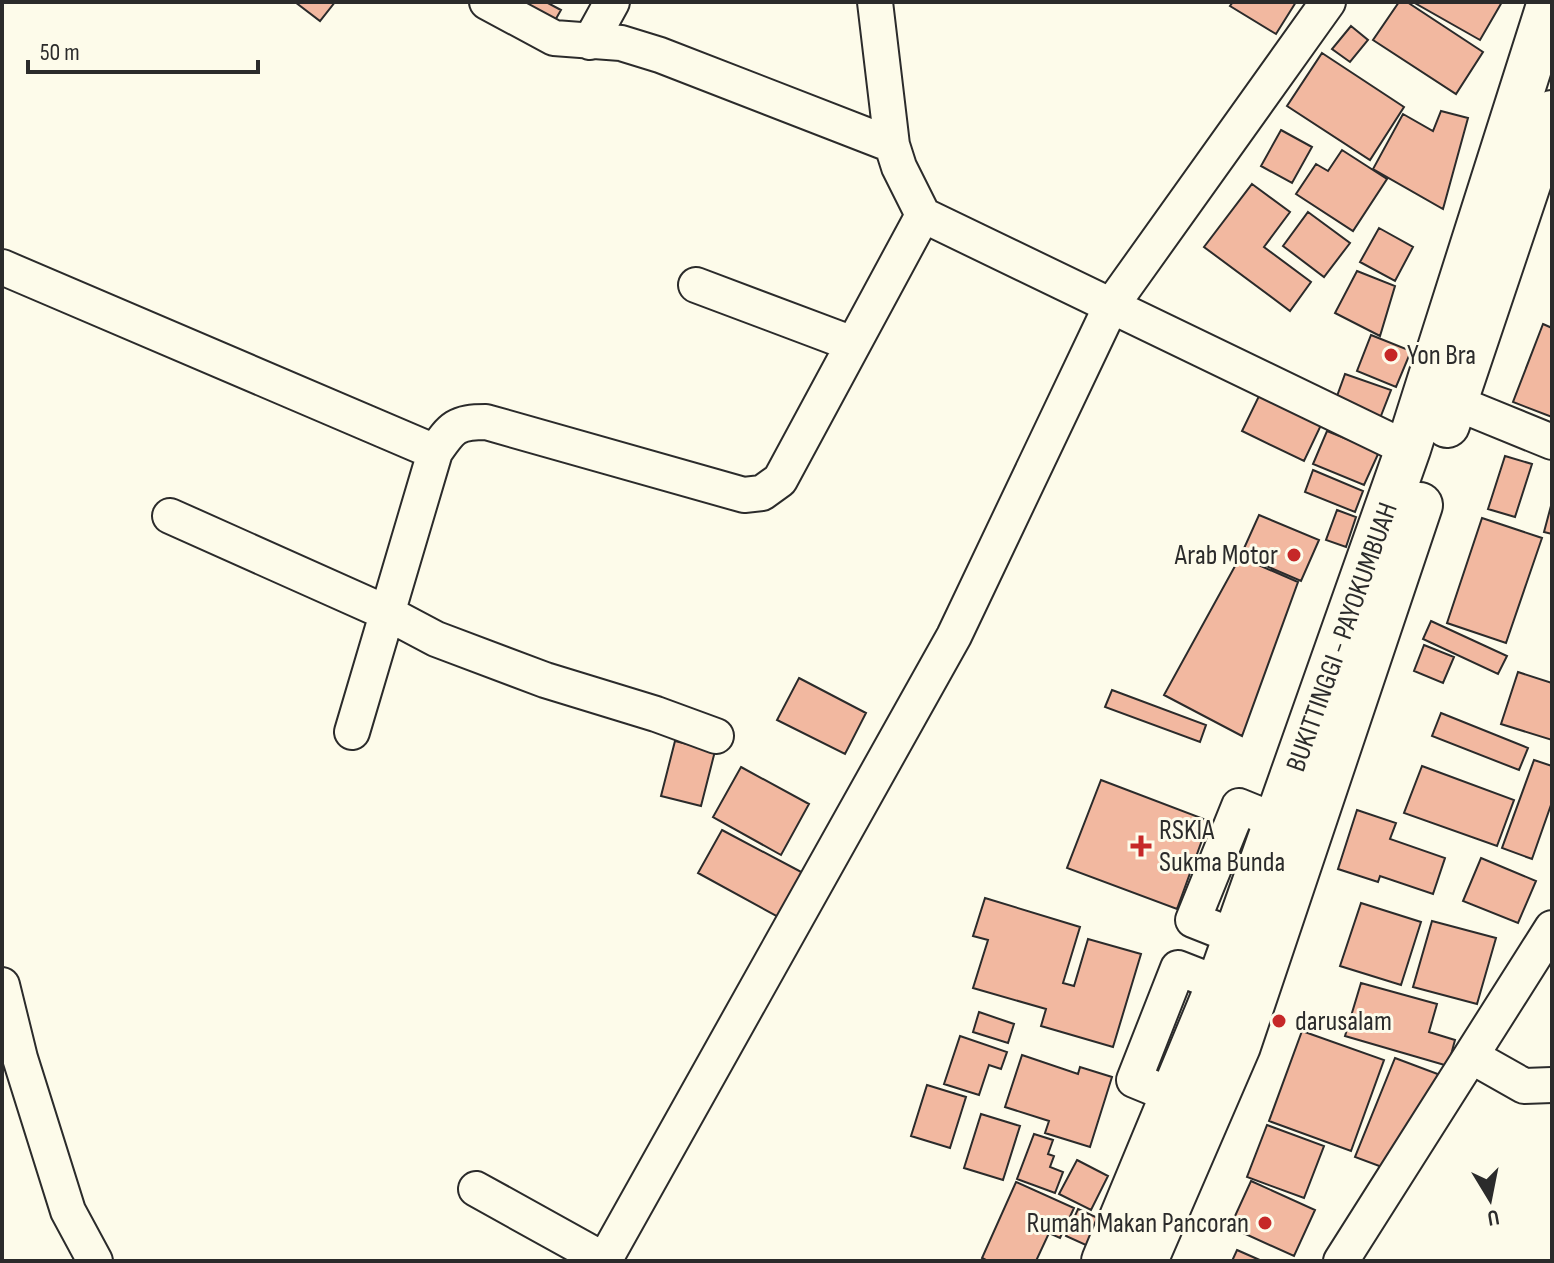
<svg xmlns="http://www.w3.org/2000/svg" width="1554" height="1263" viewBox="0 0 1554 1263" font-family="'Sofia Sans Condensed',sans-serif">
<rect width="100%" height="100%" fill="#fdfbea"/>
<!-- building -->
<path fill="#f2b8a0" stroke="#2b2b2b" stroke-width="2" d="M295,2h40l-15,19z
M505,2h41l15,8 -12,21z
M1233,2h63l-20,32 -46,-28z
M1399,2h8l76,50 -27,42 -83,-54z
M1413,2h89l-22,38z
M1351,26l17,14 -18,22 -18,-13z
M1322,53l82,54 -34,53 -83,-54z
M1441,111l27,7 -25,91 -70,-40 30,-55 30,17z
M1281,130l31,17 -20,36 -31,-17z
M1342,150l45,29 -34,52 -57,-37 20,-30 12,7z
M1252,184l38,28 -26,35 47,35 -21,29 -86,-64z
M1308,212l42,31 -26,34 -41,-31z
M1379,228l34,19 -18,34 -35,-19z
M1357,271l38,15 -15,50 -45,-23z
M1543,324l9,4v89l-39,-15z
M1371,335l40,16 -15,36 -39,-16z
M1345,374l46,16 -14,36 -45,-16z
M1260,394l62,29 -18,38 -62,-30z
M1327,431l52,21 -15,33 -51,-21z
M1505,456l27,8 -17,53 -27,-8z
M1313,470l50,21 -8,21 -50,-20z
M1552,502v32l-8,-2z
M1337,510l19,7 -10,30 -20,-7z
M1259,515l60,25 -18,41 -60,-26z
M1482,518l60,20 -36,105 -59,-20z
M1240,557l58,25 -56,154 -78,-41z
M1431,621l76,35 -9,18 -75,-35z
M1424,645l30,12 -11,26 -29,-12z
M1518,672l34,11v57l-51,-16z
M799,678l67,35 -21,41 -68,-34z
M1112,690l94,35 -6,17 -95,-35z
M1441,713l87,35 -9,22 -87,-34z
M675,741l40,10 -14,55 -40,-10z
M1534,760l18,6v36l-20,57 -30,-11z
M1422,766l92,34 -17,46 -93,-33z
M741,767l68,37 -28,51 -68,-38z
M1101,780l108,41 -32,88 -110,-41z
M1357,810l39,13 -6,16 55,19 -12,36 -53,-18 -2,6 -40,-13z
M722,830l83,44 -25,44 -82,-45z
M1481,858l55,23 -18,42 -55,-22z
M985,898l95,29 -17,56 11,3 14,-47 53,15 -28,93 -72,-21 5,-17 -73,-21 15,-48 -15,-4z
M1361,903l60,19 -20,63 -61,-19z
M1432,921l64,17 -19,66 -64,-17z
M1361,983l76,21 -8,28 26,8 -7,26 -103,-30z
M979,1012l35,12 -6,19 -35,-11z
M1302,1031l82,29 -33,91 -82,-30z
M960,1036l47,16 -6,17 -12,-4 -10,30 -35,-11z
M1022,1055l56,19 2,-7 32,10 -22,70 -45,-14 4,-12 -44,-14z
M1395,1058l48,18 -61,91 -27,-10z
M927,1085l39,12 -16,51 -39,-12z
M981,1114l39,12 -17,54 -39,-12z
M1267,1125l57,21 -20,52 -57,-21z
M1034,1134l19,6 -5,14 6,2 -4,11 13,5 -8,21 -38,-14z
M1077,1160l31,16 -17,34 -32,-16z
M1251,1181l64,29 -21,46 -64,-29z
M1016,1182l58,26 -14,30 -11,-5 -13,28h-48l-6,-3z
M1078,1209l22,10 -12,27 -22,-10z
M1237,1250l25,11h-30z"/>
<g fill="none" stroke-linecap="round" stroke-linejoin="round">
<defs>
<path id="minor" d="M487,2l67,36 67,5 39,12 232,90
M875,2l17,143 7,22 24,48 485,234
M590,42l22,-40
M2,267l433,185
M696,285l157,59
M1454,402l98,40
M170,516l217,97 49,26 109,41 111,34 60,22
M352,732l83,-280c17,-25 21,-30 51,-30l258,73 18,-2 18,-13 143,-265
M1236,937l-43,-17 46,-114 37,15
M2,985l18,73 48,153 27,50
M1471,1056l53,30 28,-1
M1173,1096l-39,-16 44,-112 41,16
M476,1189l130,72
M604,1261l350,-625 157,-330 217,-304
M1341,1261l211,-333"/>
<g id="highway">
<path d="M1447,425l105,-312"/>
<path id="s1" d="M1104,1261l115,-277 189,-535 142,-447"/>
<path d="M1145,1261l93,-215 182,-541"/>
</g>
</defs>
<!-- minor casing -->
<use href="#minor" stroke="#2b2b2b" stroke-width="38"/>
<!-- highway casing -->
<use href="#highway" stroke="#2b2b2b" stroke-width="48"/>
<!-- minor -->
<use href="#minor" stroke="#fdfbea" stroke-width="34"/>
<!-- highway -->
<use href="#highway" stroke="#fdfbea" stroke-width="44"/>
</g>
<!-- markers -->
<g fill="#c62828" stroke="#fdfbea" stroke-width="3">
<circle cx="1391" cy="355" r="8"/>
<circle cx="1294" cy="555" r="8"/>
<path d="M1137 834h8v8h8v8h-8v8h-8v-8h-8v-8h8z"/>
<circle cx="1279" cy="1021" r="8"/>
<circle cx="1265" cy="1223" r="8"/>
</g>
<g text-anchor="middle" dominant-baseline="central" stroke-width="6" stroke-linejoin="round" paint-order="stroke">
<!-- poi labels -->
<g font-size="28" fill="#2b2b2b" stroke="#fdfbea" text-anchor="start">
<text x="1407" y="355">Yon Bra</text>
<text x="1278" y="555" text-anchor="end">Arab Motor</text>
<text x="1159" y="830">RSKIA<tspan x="1159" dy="32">Sukma Bunda</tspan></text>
<text x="1295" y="1021">darusalam</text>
<text x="1249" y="1223" text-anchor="end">Rumah Makan Pancoran</text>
</g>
<!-- street labels -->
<g font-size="28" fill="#2b2b2b" stroke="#fdfbea">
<text stroke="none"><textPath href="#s1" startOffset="668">BUKITTINGGI - PAYOKUMBUAH</textPath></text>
</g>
</g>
<!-- border -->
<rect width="1554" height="1263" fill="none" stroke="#2b2b2b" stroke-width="8"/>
<!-- north arrow -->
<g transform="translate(1490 1199) rotate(170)" stroke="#fdfbea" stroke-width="6" paint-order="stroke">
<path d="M0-6L14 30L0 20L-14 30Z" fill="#2b2b2b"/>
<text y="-12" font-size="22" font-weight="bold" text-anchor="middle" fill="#2b2b2b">U</text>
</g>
<!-- scale -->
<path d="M28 60v12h230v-12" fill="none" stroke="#2b2b2b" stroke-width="4"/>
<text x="40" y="60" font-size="24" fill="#2b2b2b" stroke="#fdfbea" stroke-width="6" paint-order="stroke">50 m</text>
</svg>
